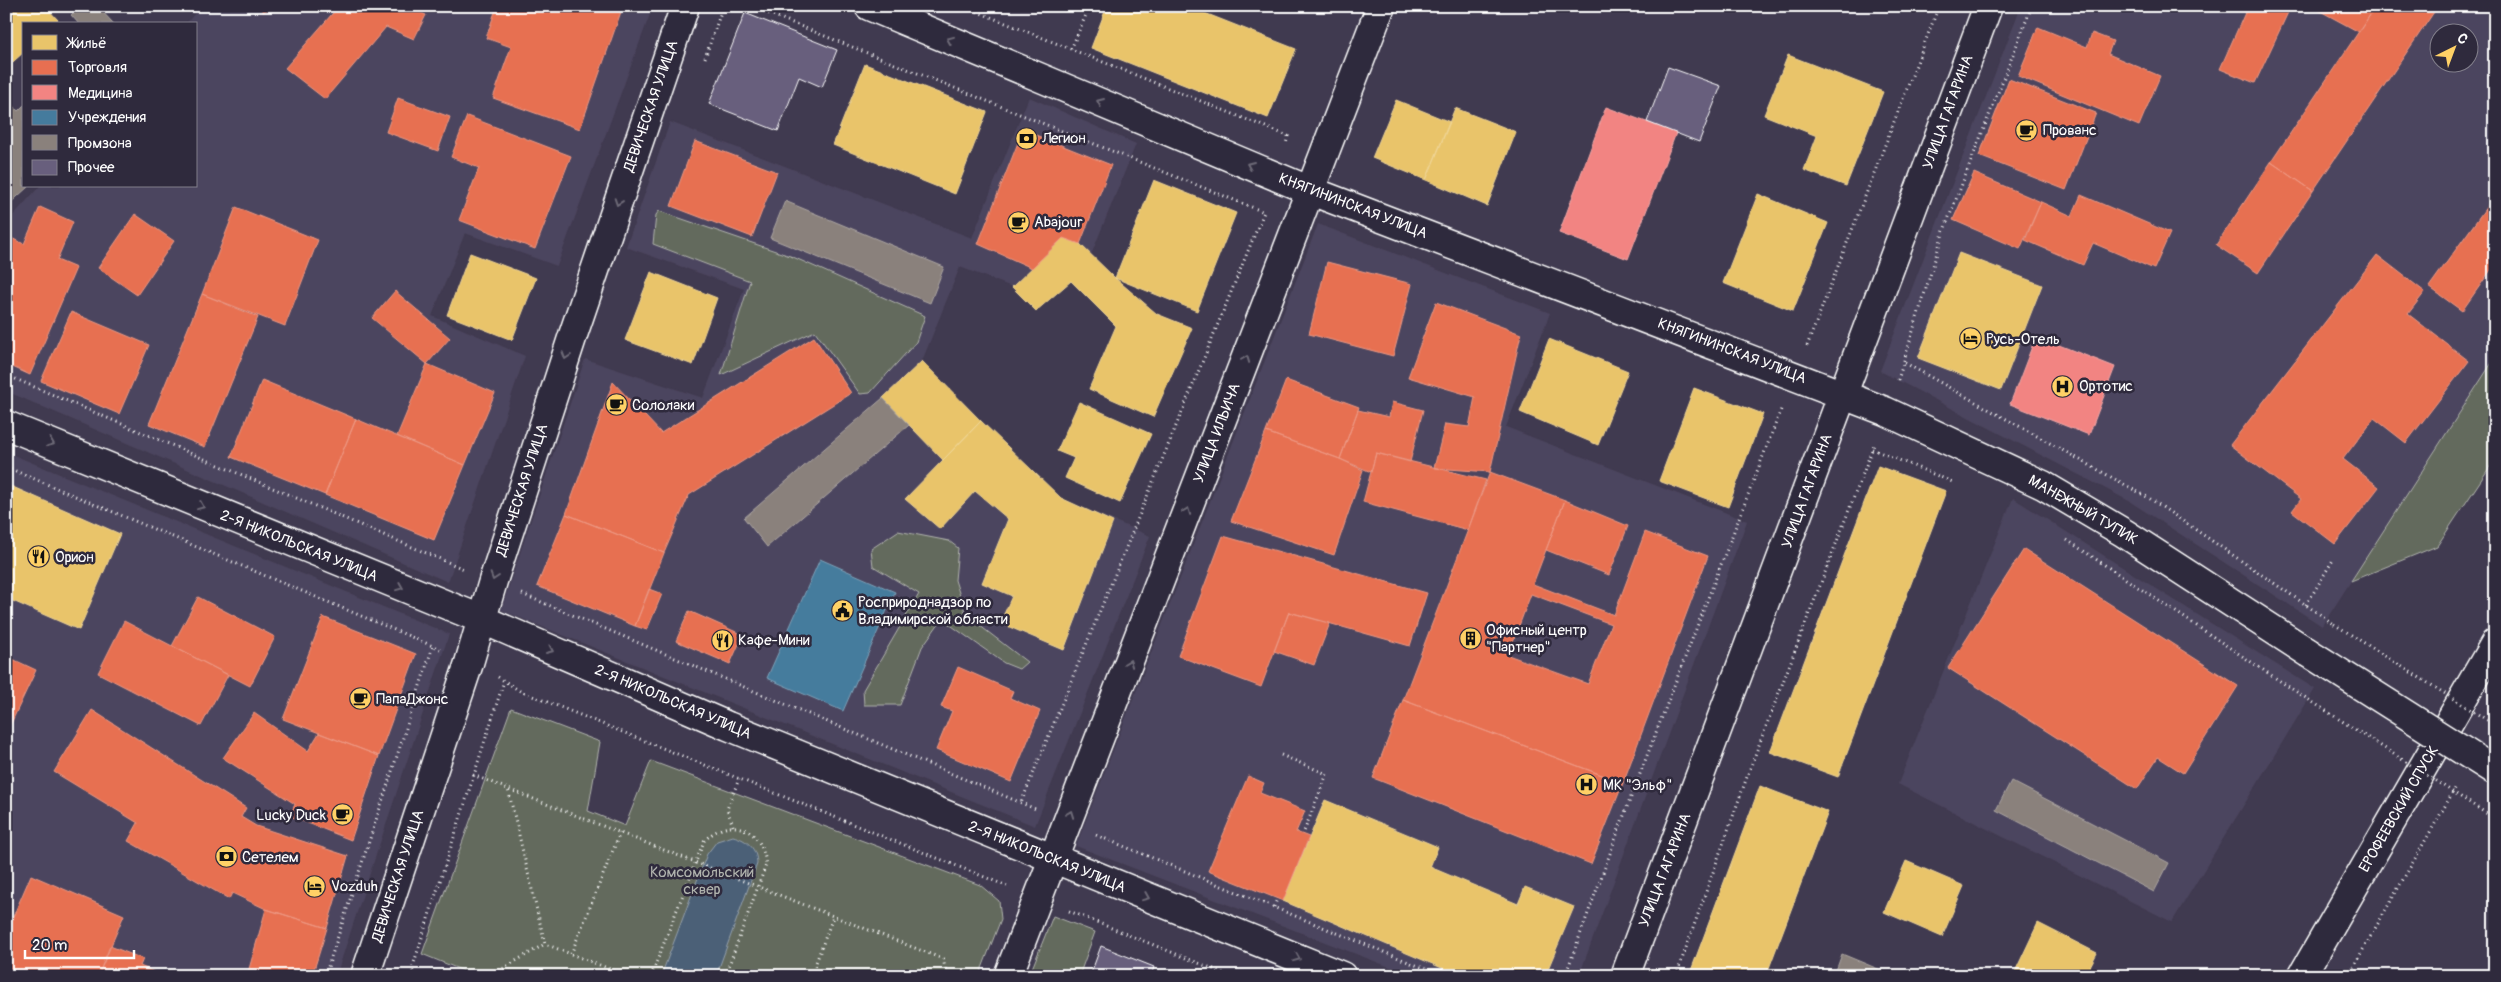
<svg xmlns="http://www.w3.org/2000/svg" width="2501" height="982" viewBox="0 0 2501 982" font-family="Pangolin,sans-serif">
<rect width="100%" height="100%" fill="#403a50"/>
<filter id="ink" filterUnits="userSpaceOnUse"><feTurbulence type="fractalNoise" baseFrequency=".02" numOctaves="2"/><feDisplacementMap in="SourceGraphic" scale="10" xChannelSelector="R" yChannelSelector="G"/><feConvolveMatrix kernelMatrix="1 2 1 2 8 2 1 2 1" color-interpolation-filters="sRGB"/></filter>
<g filter="url(#ink)">
<!-- built -->
<path fill="#4c455e" fill-rule="evenodd" d="M201,6h452l-96,260 -92,-33 -33,83 93,40 -77,226 -442,-191v-165l3,-6 31,-34h156v-162h-10z
M2021,6h474v352l-173,268 -193,-125 -249,-130zM2438,32h30v30h-30z
M1029,97l107,47 -45,111 -11,-11 -17,-6 -51,49 -52,-20 -38,94 59,60 80,77 89,38 -115,290 -534,-216 84,-251 118,39 41,-109 -118,-42 44,-125 302,116z
M1318,224l232,89 -44,114 241,94 -168,455h-166l-337,-130z
M6,452l443,182 -113,342h-330z
M2013,498l302,191 -143,233 -274,-138z"/>
<!-- green -->
<path fill="#636a5d" stroke="#b1b4ae" d="M659,211l134,46 132,59 -9,26 -46,51 -10,1 -45,-63 -94,44 29,-94 -97,-37 3,-29z
M2495,358v101l-58,87 -86,35z
M898,531l51,10 9,7 -3,32 11,35 61,47 -8,7 -15,-6 -62,-44 -20,28 -22,58h-36l-1,-15 56,-96 -46,-28 -2,-17z
M511,708l89,34 -12,69 37,15 26,-65 329,124 19,16 2,18 -22,57h-503l-54,-22z
M1053,916l42,16 -16,44h-50z"/>
<!-- water -->
<path fill="#4c6177" stroke="#94a0ad" d="M733,836c15,4 24,13 24,28l-41,112h-55l46,-122 10,-13z"/>
<!-- homes -->
<path fill="#e9c46a" stroke="#f0d697" d="M6,6h39l13,14 -4,4h-30v28l-18,16z
M1107,6h80l109,43 -28,69 -177,-70z
M1788,55l95,37 -37,94 -42,-16 13,-34 -53,-21z
M865,64l122,48 -32,82 -122,-49z
M1396,100l54,22 -24,58 -54,-22z
M1455,108l61,24 -29,74 -61,-26z
M1154,180l82,33 -39,98 -82,-33z
M1758,194l70,29 -35,88 -70,-28z
M1063,238l17,6 35,34 42,36 35,14 -39,89 -64,-28 27,-63 -45,-45 -35,30 -24,-24z
M470,253l66,25 -24,62 -65,-25z
M1959,253l83,32 -41,105 -83,-32z
M651,272l66,26 -24,67 -68,-25z
M1549,339l79,32 -30,74 -78,-33z
M922,361l59,60 -38,39 -60,-62z
M1694,388l69,26 -35,93 -69,-26z
M1079,402l72,32 -31,69 -55,-25 9,-20 -17,-7z
M981,421l80,77 52,24 -49,128 -64,-27 12,-27 -30,-13 26,-64 -33,-28 -35,38 -35,-30z
M1878,466l68,25 -108,286 -68,-25z
M6,484l114,50 -41,96 -73,-32z
M1760,786l68,26 -62,164h-77z
M1325,800l113,47 -8,20 88,37 7,-17 49,20 -29,69h-84l-178,-75z
M1906,861l58,25 -22,51 -58,-25z
M2038,923l59,30 -12,23h-72z"/>
<!-- shops -->
<path fill="#e76f51" stroke="#ee9a85" fill-rule="evenodd" d="M260,6h15l-12,6z
M339,6h69l18,9 -12,24 -28,-12 -61,72 -40,-31z
M497,6h126l-43,123 -87,-31 18,-51 -25,-9z
M2248,6h43l-36,77 -35,-14z
M2311,6h65l-17,26z
M2376,6h62l-125,185 -42,-29z
M2038,27l49,20 5,-14 21,8 -5,13 52,22 -21,50 -121,-50z
M2009,79l87,34 -30,77 -87,-34z
M398,98l52,19 -12,34 -52,-19z
M467,116l104,40 -36,93 -76,-29 20,-52 -28,-11z
M1023,130l88,35 -31,79 -17,-6 -31,30 -54,-24z
M695,141l82,31 -25,65 -81,-31z
M2271,162l42,29 -55,82 -42,-28z
M1974,173l67,29 -21,47 -67,-29z
M2081,195l89,38 -16,36 -61,-26 -10,22 -58,-25 16,-38 31,14z
M2495,195v69l-33,47 -33,-24z
M40,207l33,15 -16,38 19,8 -46,107 -24,-11v-122l3,-5 15,7z
M236,207l82,33 -33,86 -83,-32z
M135,214l39,27 -37,54 -39,-27z
M2377,255l48,37 -17,22 61,47 -63,82 -32,-25 -31,41 36,28 -44,57 -43,-33 9,-12 -71,-54z
M1327,262l85,22 -19,72 -84,-22z
M395,291l55,47 -23,26 -55,-46z
M202,294l56,23 -53,130 -56,-23z
M1436,302l85,32 -31,138 -56,-4 11,-44 24,3 6,-30 -67,-20z
M71,312l78,33 -30,69 -78,-33z
M814,337l37,56 -162,102 -25,58 -98,-39 47,-132 48,51z
M427,364l68,29 -30,72 -68,-29z
M262,380l94,39 -31,76 -94,-38z
M1286,380l73,27 -19,52 -74,-27z
M1392,402l31,8 -13,52 -34,-9 -5,19 -31,-13 18,-49 31,7z
M356,419l109,46 -31,75 -109,-45z
M1266,432l74,27 23,11 -29,85 -103,-34z
M1376,453l110,27 -18,50 -105,-28z
M1490,472l75,28 -32,84 81,31 31,-83 63,24 -85,227 -220,-83zM1531,594l80,30 -23,60 -80,-29z
M1565,500l63,26 -19,49 -63,-25z
M566,514l98,39 -29,73 -98,-40z
M1223,536l204,57 -17,53 -121,-34 -28,75 -83,-31z
M2024,549l214,137 -55,87 -25,-16 -21,32 -189,-121z
M649,589l13,5 -15,36 -12,-4z
M198,597l77,40 -25,49 -78,-40z
M689,611l54,24 -13,29 -54,-23z
M1289,612l41,11 -16,42 -40,-14z
M323,617l93,37 -37,102 -96,-37z
M124,621l104,54 -27,51 -103,-53z
M6,656l30,14 -30,64z
M958,667l55,24 -3,7 30,13 -29,71 -75,-32 16,-39 -11,-4z
M1403,700l220,83 -32,81 -218,-86z
M92,710l154,98 -5,9 15,9 92,30 -21,72 -61,-19 -34,-16 -3,6 -101,-58 10,-18 -84,-51z
M254,713l54,38 11,-18 60,23 -28,84 -61,-24 5,-12 -72,-46z
M1248,776l16,7 -4,10 45,18 -9,21 13,5 -26,64 -75,-30z
M31,875l93,40 -26,61h-92v-43z
M266,909l61,19 -15,48h-65z
M110,946l33,13 -3,7 24,10h-66z"/>
<!-- health -->
<path fill="#f28482" stroke="#f6a9a8" d="M1606,107l70,26 -48,126 -69,-26z
M2036,336l79,31 -26,68 -79,-31z"/>
<!-- public -->
<path fill="#457b9d" stroke="#7da3ba" d="M820,559l75,33 -52,119 -76,-33z"/>
<!-- industry -->
<path fill="#8a817c" stroke="#ada7a3" d="M80,6h17l17,18h-35l-8,-9z
M6,98l12,13 6,-6v81h5l-23,21z
M785,201l159,66 -14,36 -160,-65z
M883,398l26,27 -142,122 -23,-29z
M2011,781l158,82 -15,29 -158,-82z
M1842,954l41,17 -2,5h-47z"/>
<!-- building -->
<path fill="#685f7d" stroke="#fff" d="M745,13l92,37 -15,37 -23,-10 -21,54 -69,-27z
M1668,67l53,19 -22,56 -52,-20z
M1101,946l53,21 -3,9h-61z"/>
<g fill="none" stroke-linecap="round" stroke-linejoin="round">
<defs>
<path id="street" d="M869,6l442,185 574,220 158,74 81,48 185,120
M6,425l475,194 247,107 614,250
M365,976l104,-313 24,-82 80,-246 112,-329
M1008,976l373,-970"/>
<path id="primary" d="M1625,976l363,-970
M2302,976l193,-333"/>
</defs>
<!-- street casing -->
<use href="#street" stroke="#fff" stroke-width="31"/>
<!-- primary casing -->
<use href="#primary" stroke="#fff" stroke-width="31"/>
<!-- path -->
<path stroke="#fff" stroke-width="3" stroke-dasharray="1 4" stroke-linecap="butt" d="M750,6l514,206 -243,591
M963,6l325,130 -2,8
M1071,49l19,-43
M705,58l18,-52
M1807,346l132,-340
M1905,363l244,135 185,126
M6,375l458,194
M1898,380l46,-150 88,-224
M1872,449l83,34
M6,467l434,182
M2067,540l225,149
M522,594l516,216
M2306,605l27,-45
M498,677l22,14 487,195
M2490,728l5,-9
M1281,755l46,19 -24,60
M473,775l35,14
M733,826l-6,-17 12,-30
M1096,835l347,141
M1274,907l3,-8
M1069,911l162,65
M571,954l49,-121
M325,976l108,-330
M415,976l-3,-7 92,-288
M490,976l55,-32
M628,976l-83,-32 -37,-155 435,170 4,17
M651,976l53,-135c26,-27 59,-13 62,24l-41,111
M811,976l22,-59
M1565,976l61,-166 156,-403
M1676,976l76,-213 123,-321
M2348,976l109,-191"/>
<!-- street -->
<use href="#street" stroke="#2f2a3d" stroke-width="28"/>
<!-- primary -->
<use href="#primary" stroke="#2f2a3d" stroke-width="28"/>
<defs>
<path id="street-bridge" d="M2309,653l186,118"/>
</defs>
<!-- street-bridge casing -->
<use href="#street-bridge" stroke="#fff" stroke-width="31" stroke-linecap="butt"/>
<!-- path-bridge -->
<path stroke="#fff" stroke-width="3" stroke-dasharray="1 4" stroke-linecap="butt" d="M2334,624l161,101
M2292,689l203,130"/>
<!-- street-bridge -->
<use href="#street-bridge" stroke="#2f2a3d" stroke-width="28"/>
</g>
<!-- one-way arrows -->
<defs><path id="oneway-chevron" d="M-2-3.5L2.5 0L-2 3.5" fill="none" stroke-width="1.6" stroke-linecap="round" stroke-linejoin="round" transform="scale(1.25)"/></defs>
<g stroke="#6d6a77">
<use href="#oneway-chevron" transform="translate(950 40) rotate(-158)"/>
<use href="#oneway-chevron" transform="translate(1100 102) rotate(-157)"/>
<use href="#oneway-chevron" transform="translate(1250 165) rotate(-157)"/>
<use href="#oneway-chevron" transform="translate(618 202) rotate(109)"/>
<use href="#oneway-chevron" transform="translate(566 356) rotate(108)"/>
<use href="#oneway-chevron" transform="translate(1246 359) rotate(-69)"/>
<use href="#oneway-chevron" transform="translate(51 443) rotate(22)"/>
<use href="#oneway-chevron" transform="translate(201 506) rotate(22)"/>
<use href="#oneway-chevron" transform="translate(1187 511) rotate(-69)"/>
<use href="#oneway-chevron" transform="translate(494 577) rotate(108)"/>
<use href="#oneway-chevron" transform="translate(400 587) rotate(22)"/>
<use href="#oneway-chevron" transform="translate(550 650) rotate(24)"/>
<use href="#oneway-chevron" transform="translate(1129 663) rotate(-69)"/>
<use href="#oneway-chevron" transform="translate(1070 814) rotate(-69)"/>
<use href="#oneway-chevron" transform="translate(1146 897) rotate(22)"/>
<use href="#oneway-chevron" transform="translate(1297 958) rotate(22)"/>
</g>
</g>
<!-- icons -->
<defs>
<symbol id="cafe-disc" viewBox="-11 -11 22 22"><circle r="9.5" fill="#ffd166" stroke="#2f2a3d"/><path d="M-5.5-4.5H6V0H3Q3 3.5 0 3.5H-2.5Q-5.5 3.5-5.5 0ZM3-3.2v2h1.7v-2ZM-6 4.5H4V6H-6Z" fill="#111"/></symbol>
<symbol id="bank-disc" viewBox="-11 -11 22 22"><circle r="9.5" fill="#ffd166" stroke="#2f2a3d"/><path d="M-6-4H6V4H-6ZM0-2.3a2.3 2.3 0 1 0 0 4.6a2.3 2.3 0 1 0 0-4.6Z" fill="#111"/></symbol>
<symbol id="hotel-disc" viewBox="-11 -11 22 22"><circle r="9.5" fill="#ffd166" stroke="#2f2a3d"/><path d="M-6-4.5h1.5V1H6V5H4.5V3h-9V5H-6ZM-4 0a1.8 1.8 0 1 1 3.6 0ZM.5 0V-2.5h3Q6-2.5 6 0Z" fill="#111"/></symbol>
<symbol id="hospital-disc" viewBox="-11 -11 22 22"><circle r="9.5" fill="#ffd166" stroke="#2f2a3d"/><path d="M-5-5h3v3.5h4V-5h3V5h-3V1.5h-4V5h-3Z" fill="#111"/></symbol>
<symbol id="restaurant-disc" viewBox="-11 -11 22 22"><circle r="9.5" fill="#ffd166" stroke="#2f2a3d"/><path d="M-5-6h1v4h1v-4h1v4h1v-4h1v5L-1.5 .5V6h-2V.5L-5-1ZM5-6V6H3V1.5H1.5Q1.5-4 5-6Z" fill="#111"/></symbol>
<symbol id="civic-disc" viewBox="-11 -11 22 22"><circle r="9.5" fill="#ffd166" stroke="#2f2a3d"/><path d="M-.6-6.5H3V-4.5H.6V-3L4-1V1h2V6H-6V1h2V-1L-.6-3ZM-1.2 2.5V6h2.4V2.5Z" fill="#111"/></symbol>
<symbol id="building-disc" viewBox="-11 -11 22 22"><circle r="9.5" fill="#ffd166" stroke="#2f2a3d"/><path d="M-4-6H4V6H1V3H-1V6H-4ZM-2.5-4.3h1.7v1.8h-1.7ZM.8-4.3h1.7v1.8H.8ZM-2.5-1h1.7V.8h-1.7ZM.8-1h1.7V.8H.8Z" fill="#111"/></symbol>
</defs>
<g fill-rule="evenodd">
<use href="#cafe-disc" x="2014" y="118" width="25" height="25"/>
<use href="#bank-disc" x="1014" y="126" width="25" height="25"/>
<use href="#cafe-disc" x="1006" y="210" width="25" height="25"/>
<use href="#hotel-disc" x="1958" y="326" width="25" height="25"/>
<use href="#hospital-disc" x="2050" y="374" width="25" height="25"/>
<use href="#cafe-disc" x="604" y="392" width="25" height="25"/>
<use href="#restaurant-disc" x="26" y="544" width="25" height="25"/>
<use href="#civic-disc" x="830" y="598" width="25" height="25"/>
<use href="#building-disc" x="1458" y="626" width="25" height="25"/>
<use href="#restaurant-disc" x="710" y="628" width="25" height="25"/>
<use href="#cafe-disc" x="348" y="686" width="25" height="25"/>
<use href="#hospital-disc" x="1574" y="772" width="25" height="25"/>
<use href="#cafe-disc" x="330" y="802" width="25" height="25"/>
<use href="#bank-disc" x="214" y="844" width="25" height="25"/>
<use href="#hotel-disc" x="302" y="874" width="25" height="25"/>
</g>
<g text-anchor="middle" dominant-baseline="central" stroke-width="5" stroke-linejoin="round" paint-order="stroke">
<!-- street labels -->
<g font-size="15" fill="#fff" stroke="#2f2a3d">
<text transform="translate(651 106) rotate(-71)">ДЕВИЧЕСКАЯ УЛИЦА</text>
<text transform="translate(1948 112) rotate(-70)">УЛИЦА ГАГАРИНА</text>
<text transform="translate(1353 206) rotate(21)">КНЯГИНИНСКАЯ УЛИЦА</text>
<text transform="translate(1732 351) rotate(21)">КНЯГИНИНСКАЯ УЛИЦА</text>
<text transform="translate(1217 433) rotate(-69)">УЛИЦА ИЛЬИЧА</text>
<text transform="translate(522 490) rotate(-72)">ДЕВИЧЕСКАЯ УЛИЦА</text>
<text transform="translate(1807 491) rotate(-70)">УЛИЦА ГАГАРИНА</text>
<text transform="translate(2083 510) rotate(30)">МАНЕЖНЫЙ ТУПИК</text>
<text transform="translate(299 546) rotate(22)">2-Я НИКОЛЬСКАЯ УЛИЦА</text>
<text transform="translate(673 702) rotate(23)">2-Я НИКОЛЬСКАЯ УЛИЦА</text>
<text transform="translate(2399 809) rotate(-60)">ЕРОФЕЕВСКИЙ СПУСК</text>
<text transform="translate(1047 857) rotate(22)">2-Я НИКОЛЬСКАЯ УЛИЦА</text>
<text transform="translate(1665 870) rotate(-69)">УЛИЦА ГАГАРИНА</text>
<text transform="translate(398 876) rotate(-72)">ДЕВИЧЕСКАЯ УЛИЦА</text>
</g>
<!-- poi labels -->
<g font-size="15" fill="#fff" stroke="#2f2a3d" text-anchor="start">
<text x="2043" y="130">Прованс</text>
<text x="1042" y="138">Легион</text>
<text x="1034" y="222">Abajour</text>
<text x="1986" y="339">Русь-Отель</text>
<text x="2079" y="386">Ортотис</text>
<text x="632" y="405">Сололаки</text>
<text x="55" y="557">Орион</text>
<text x="858" y="602">Росприроднадзор по<tspan x="858" dy="17">Владимирской области</tspan></text>
<text x="1486" y="630">Офисный центр<tspan x="1486" dy="17">"Партнер"</tspan></text>
<text x="738" y="640">Кафе-Мини</text>
<text x="376" y="699">ПапаДжонс</text>
<text x="1603" y="785">МК "Эльф"</text>
<text x="326" y="815" text-anchor="end">Lucky Duck</text>
<text x="242" y="857">Сетелем</text>
<text x="331" y="886">Vozduh</text>
</g>
<!-- park labels -->
<g font-size="15" fill="#b1b4ae" stroke="#2f2a3d">
<text x="702" y="872">Комсомольский<tspan x="702" dy="17">сквер</tspan></text>
</g>
</g>
<!-- margin -->
<rect width="2501" height="982" fill="none" stroke="#2f2a3d" stroke-width="25"/>
<rect x="12" y="12" width="2476" height="957" fill="none" stroke="#fff" stroke-width="2" filter="url(#ink)"/>
<!-- legend -->
<rect x="22" y="22" width="175" height="165" fill="#2f2a3d" stroke="#827f8b"/>
<rect x="32" y="35" width="25" height="15" fill="#e9c46a" stroke="#827f8b"/>
<text x="68" y="48" font-size="15" fill="#ffffff">Жильё</text>
<rect x="32" y="60" width="25" height="15" fill="#e76f51" stroke="#827f8b"/>
<text x="68" y="72" font-size="15" fill="#ffffff">Торговля</text>
<rect x="32" y="85" width="25" height="15" fill="#f28482" stroke="#827f8b"/>
<text x="68" y="98" font-size="15" fill="#ffffff">Медицина</text>
<rect x="32" y="110" width="25" height="15" fill="#457b9d" stroke="#827f8b"/>
<text x="68" y="122" font-size="15" fill="#ffffff">Учреждения</text>
<rect x="32" y="135" width="25" height="15" fill="#8a817c" stroke="#827f8b"/>
<text x="68" y="148" font-size="15" fill="#ffffff">Промзона</text>
<rect x="32" y="160" width="25" height="15" fill="#685f7d" stroke="#827f8b"/>
<text x="68" y="172" font-size="15" fill="#ffffff">Прочее</text>
<!-- north arrow -->
<g transform="translate(2454 48) rotate(42)"><circle r="24" fill="#2f2a3d" stroke="#827f8b"/>
<path d="M0-4L9 19L0 12L-9 19Z" fill="#ffd166"/>
<text y="-8" font-size="14" font-weight="bold" text-anchor="middle" fill="#ffffff">С</text>
</g>
<!-- scale -->
<path d="M25 950v8h109v-8" fill="none" stroke="#ffffff" stroke-width="2.5"/>
<text x="32" y="950" font-size="15" fill="#ffffff" stroke="#2f2a3d" stroke-width="4" paint-order="stroke">20 m</text>
</svg>
